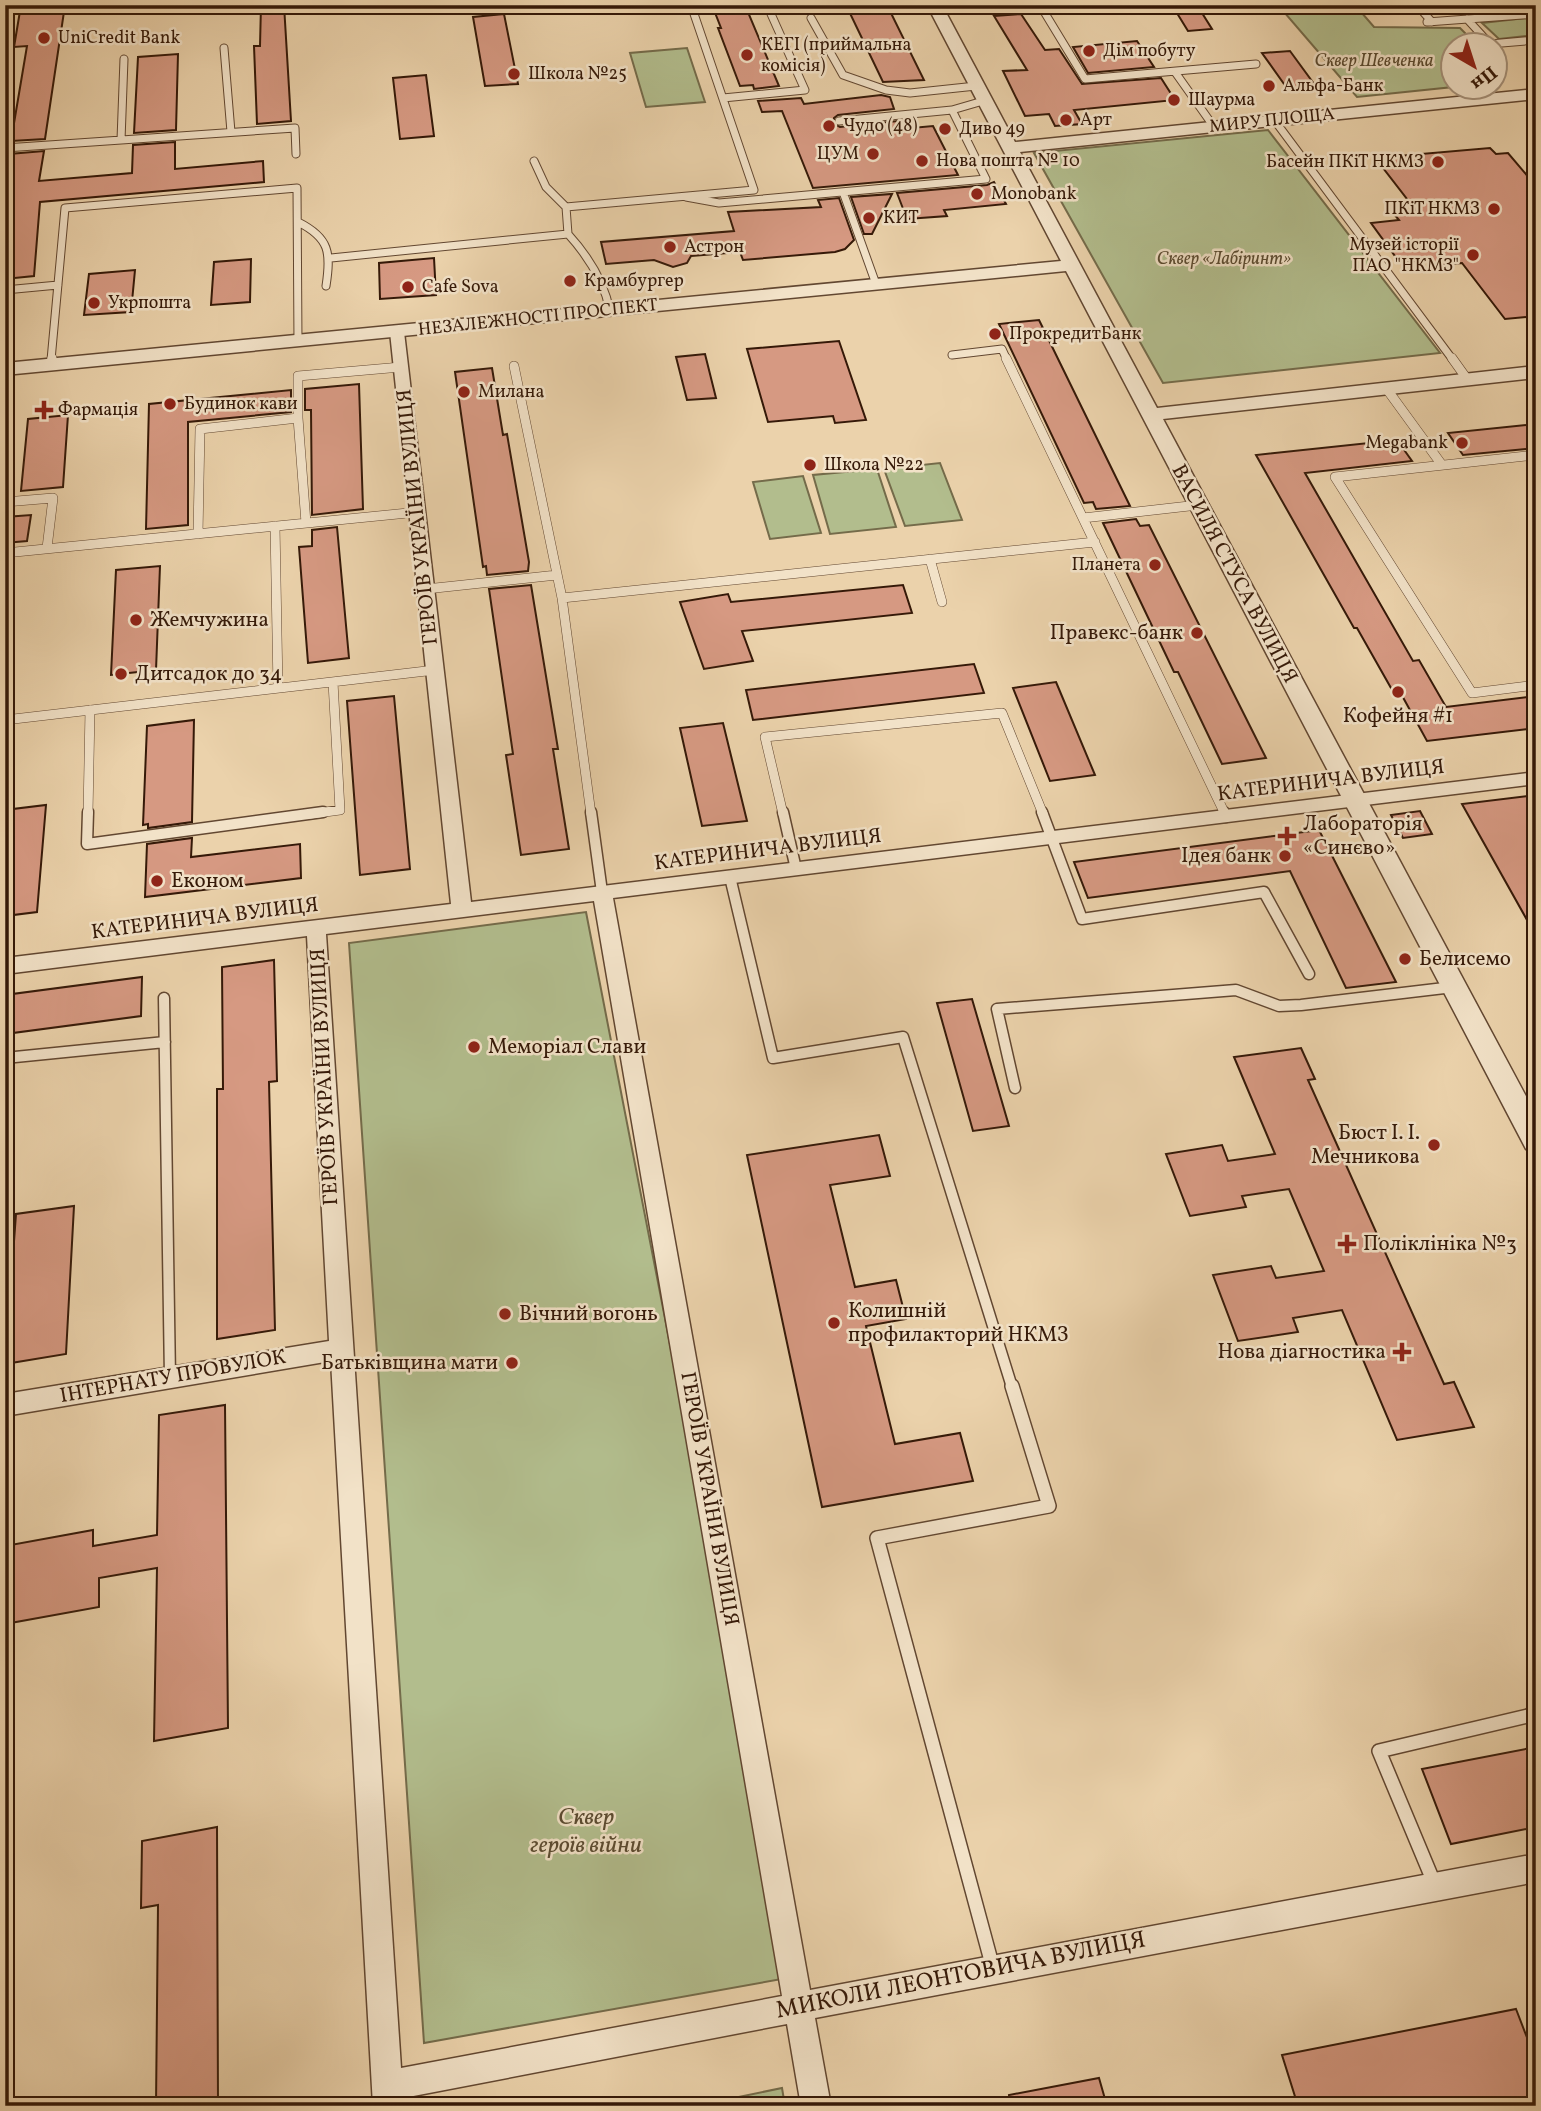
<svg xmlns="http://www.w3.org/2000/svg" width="1541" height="2111" viewBox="0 0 1541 2111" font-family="Vollkorn,serif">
<rect width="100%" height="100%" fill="#ebd2ab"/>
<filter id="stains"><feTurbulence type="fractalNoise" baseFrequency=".00286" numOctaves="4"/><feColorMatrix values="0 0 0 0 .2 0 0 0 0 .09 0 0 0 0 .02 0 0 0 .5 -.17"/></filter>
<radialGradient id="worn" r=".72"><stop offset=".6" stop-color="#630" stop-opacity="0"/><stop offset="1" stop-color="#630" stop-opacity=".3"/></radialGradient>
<!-- green -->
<path fill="#b2bd8d" stroke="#746b4a" stroke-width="2" d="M1278,5h77l19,22 86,1 17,17 -23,1 -1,41 -96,10z
M1536,17v18l-37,4 -17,-16z
M687,48l18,54 -59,5 -16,-54z
M1268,130l172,223 -277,30 -129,-230z
M940,463l22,57 -57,6 -21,-57z
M877,469l19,58 -66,7 -17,-59z
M803,476l18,57 -51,6 -17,-57z
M586,912l207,1065 -369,66 -75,-1100z
M782,2088l3,18h-90z"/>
<!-- building -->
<path fill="#d69982" stroke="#351908" stroke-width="2" d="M21,5h44l-20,134 -34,2 16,-95 -13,1z
M261,5h23l7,116 -34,3 -3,-78h6z
M712,5h33l34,81 -25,3 -1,-4 -13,1 -22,-58h3z
M846,5h41l37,75 -41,2z
M1172,5h25l15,24 -24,2z
M504,14l14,70 -33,2 -12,-69z
M1021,14l24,36 14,-1 23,35 79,-6 14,22 -101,10 8,14 -27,2 -6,-12 -24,2 -22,-45 24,-1 -33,-54z
M1137,41l17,26 -66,6 -15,-26z
M1290,51l27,37 -28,3 -27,-38z
M178,54l-2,76 -42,3 4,-76z
M426,75l8,61 -34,3 -7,-61z
M881,95l9,2 4,12 -56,6 -4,3v6l6,3 58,-6 3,8 32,-3 25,49 -145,13 -31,-77 -20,1 -4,-11 43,-3 3,6z
M175,142v27l88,-8 1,21 -224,20 -6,74 -29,3v-103l4,-22 35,-3 -5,30 93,-8 1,-28z
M1490,148l6,6 12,-1 28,33v130l-31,3 -43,-56 -30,3 -5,-6 -27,3 -29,-40 28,-3 -5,-6 23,-2 -37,-48 11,-1 -5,-6z
M994,182l12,22 -62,6 3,6 -40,3 -10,-26 90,-8z
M892,194l-20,40h-8l-13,-37z
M839,198l15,42 -9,9 -10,3 -92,8 -3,-8 -49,4 -4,7 -14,4 -19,-7 -48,4 -5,-22 133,-11 -6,-19 93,-5 -3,-7z
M434,258l2,37 -56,4 -1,-36z
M251,259l-1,43 -39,3 3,-43z
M135,270l-4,42 -47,3 5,-41z
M1039,320l91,186 -34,3 -3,-7 -9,1 -85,-179z
M839,341l27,79 -31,3 -2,-7 -65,6 -21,-73z
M705,354l11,44 -29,2 -11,-43z
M492,368l11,67 4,-1 22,128 -1,9 -41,4 -1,-9 -3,1 -28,-195z
M359,384l4,125 -51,6 -1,-105h-6v-21z
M291,390v22l-103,10v103l-42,4 3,-125z
M68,415l-5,72 -42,4 7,-72z
M1536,424v24l-73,7 -15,-22z
M1397,440l15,21 -107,12 108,188 6,-1 27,47 90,-11v32l-109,13 -27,-49 -5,3 -38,-67h-3l-98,-173z
M31,515l-4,26 -22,2v-26z
M1136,519l4,7 9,-1 117,233 -44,6 -44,-92h-4l-71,-149z
M337,527l12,131 -41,5 -9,-116 13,-1v-16z
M160,566l-4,104 -45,5 5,-105z
M531,585l27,164h-5l16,100 -48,6 -15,-100 7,-1 -24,-165z
M903,585l9,28 -170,18 11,30 -49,8 -24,-67 48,-8 3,8z
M974,664l10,29 -231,27 -7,-30z
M1056,682l39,93 -45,6 -37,-93z
M394,696l16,173 -50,6 -13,-174z
M194,720l-2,102 -44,6v-4l-5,1 4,-99z
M723,723l24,98 -45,5 -22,-98z
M1536,795v141l-74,-132z
M46,805l-9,107 -32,4v-106z
M1420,811l12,23 -29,4 -12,-23z
M1319,830l77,152 -50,6 -56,-117 -202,27 -14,-36z
M192,838l-1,19 109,-13 1,34 -156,19 2,-53z
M274,960l3,121 -8,1 6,248 -58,9v-250h6l-1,-122z
M142,977l-1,39 -136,18v-39z
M972,999l37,127 -36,5 -36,-128z
M1301,1048l14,31 -7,1 136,304 10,-2 20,45 -77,13 -55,-130 -49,8 5,14 -60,9 -25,-66 58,-9 5,12 48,-7 -35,-82 -47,7 4,11 -56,9 -24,-62 56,-9 6,16 47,-7 -41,-97z
M879,1135l11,41 -60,9 25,102 41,-7 10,39 -40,7 29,118 65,-11 13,48 -151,26 -75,-352z
M74,1206l-8,148 -61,10 11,-150z
M225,1405l3,323 -74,13 3,-173 -58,10v29l-94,17v-78l88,-16v16l64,-11 2,-120z
M1536,1747v80l-85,17 -29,-75z
M217,1827l1,279h-62l2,-201 -17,3 1,-67z
M1516,2009l20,52v45h-238l-16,-51z
M1099,2078l8,28h-97l-1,-11z"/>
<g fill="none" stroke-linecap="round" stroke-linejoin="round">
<defs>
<path id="service-far3" d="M1040,5l45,74 171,-15
M1417,5l15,17
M811,18l32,57 43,15 24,3 66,-7
M1467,19l23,25 46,-4
M1427,22l109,-8
M224,48l7,84
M1175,72l39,55
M723,98l82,-8 -38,-85
M839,121l113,-11
M1275,121l178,239
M121,140l3,-81
M5,148l290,-20 1,26
M843,192l33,92
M686,197l33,6 267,-24 -34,-69 31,-9
M566,207l188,-17 -63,-185
M298,222c32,16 33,31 28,64
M568,234c21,23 36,47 42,77
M331,258l237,-24 -2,-27 -20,-20 -12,-26
M5,290l53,-5
M952,355l50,-6 5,11
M51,360l14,-152 232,-20 1,154"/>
<path id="service-far2" d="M1006,358l219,456
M1452,358l15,21
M51,365l1,-7
M514,366l48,232
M1386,388l56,77
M298,418v-42l103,-9
M1536,455l-201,22 137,216 64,-8
M5,502l48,-4 -6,50
M1083,518l115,-13
M275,526l3,162
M198,534l2,-105 98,-11 8,105
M5,553l413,-41
M930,559l12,43
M426,589l131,-14
M5,720l430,-50
M88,814l2,-104
M310,814l30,-4 -7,-128
M591,814l-29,-216 533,-56
M783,814l-18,-77 237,-24 41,101"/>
<path id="service-far1" d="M88,812l-1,32 236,-32
M591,812l11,80
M783,812l13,57
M1042,812l40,107 182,-27 45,82
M1224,812l2,5
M730,877l43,181 130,-21 109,350
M164,998l6,380
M5,1058l160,-16
M1015,1088l-18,-79 239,-19 43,16 22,-1 152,-18"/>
<path id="service" d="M1435,1885l-56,-134 157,-37
M993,1968l-116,-430 172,-32 -37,-120"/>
<path id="minor" d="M397,328l7,4 67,570 1065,-130v12l-923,114 197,1092 726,-136v28l-721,136 16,88h-30l-14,-82 -384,74v8h-30l-42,-745 -326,55v-22l324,-53 -22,-405 -302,38v-16l446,-54 -61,-572zM594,901l188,1095 -381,72 -75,-1134z"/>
<path id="tertiary" d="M927,5h15l73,137 521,-53v10l-516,53 137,256 379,-42v12l-373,41 373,696v37l-10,-3 -460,-878 -1061,104v-12l1056,-102z"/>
</defs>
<!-- service-far3 casing -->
<use href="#service-far3" stroke="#624731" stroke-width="9"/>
<!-- service-far2 casing -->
<use href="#service-far2" stroke="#624731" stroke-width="10"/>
<!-- service-far1 casing -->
<use href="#service-far1" stroke="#624731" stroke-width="13"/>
<!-- service casing -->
<use href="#service" stroke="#624731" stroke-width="16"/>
<!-- minor casing -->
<use href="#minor" stroke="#624731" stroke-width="3"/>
<!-- tertiary casing -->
<use href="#tertiary" stroke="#624731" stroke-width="3"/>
<!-- service-far3 -->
<use href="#service-far3" stroke="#f2e2c8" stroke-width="7"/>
<!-- service-far2 -->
<use href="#service-far2" stroke="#f2e2c8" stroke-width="9"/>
<!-- service-far1 -->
<use href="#service-far1" stroke="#f2e2c8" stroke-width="10"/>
<!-- service -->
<use href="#service" stroke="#f2e2c8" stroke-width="13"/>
<!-- minor -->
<use href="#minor" fill="#f2e2c8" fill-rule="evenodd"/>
<!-- tertiary -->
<use href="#tertiary" fill="#f2e2c8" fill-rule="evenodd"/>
</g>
<!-- markers -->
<g fill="#8f2418" stroke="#f2e2c8" stroke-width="2.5">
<circle cx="44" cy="38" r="7"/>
<circle cx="1089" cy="51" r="7"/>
<circle cx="747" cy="55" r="7"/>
<circle cx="514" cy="74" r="7"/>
<circle cx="1269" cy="86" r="7"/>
<circle cx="1174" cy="100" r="7"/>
<circle cx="1066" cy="120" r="7"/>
<circle cx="829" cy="126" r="7"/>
<circle cx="945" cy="129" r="7"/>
<circle cx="873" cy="154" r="7"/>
<circle cx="922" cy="161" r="7"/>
<circle cx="1438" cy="162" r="7"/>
<circle cx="977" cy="194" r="7"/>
<circle cx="1494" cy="209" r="7"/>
<circle cx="869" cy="218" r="7"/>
<circle cx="670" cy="247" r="7"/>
<circle cx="1473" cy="255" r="7"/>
<circle cx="570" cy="281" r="7"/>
<circle cx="408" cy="287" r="7"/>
<circle cx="94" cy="303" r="7"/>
<circle cx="995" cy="334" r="7"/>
<circle cx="464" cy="392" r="7"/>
<circle cx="170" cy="404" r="7"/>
<path d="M40.5 399.5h7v7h7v7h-7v7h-7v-7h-7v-7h7z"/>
<circle cx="1462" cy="443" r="7"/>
<circle cx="810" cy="465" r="7"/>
<circle cx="1155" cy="565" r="7"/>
<circle cx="136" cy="620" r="7"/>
<circle cx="1197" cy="633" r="7"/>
<circle cx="121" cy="674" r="7"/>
<circle cx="1398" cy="692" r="7"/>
<path d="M1283.5 825.5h7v7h7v7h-7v7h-7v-7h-7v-7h7z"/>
<circle cx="1285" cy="856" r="7"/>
<circle cx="157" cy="881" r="7"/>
<circle cx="1405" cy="959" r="7"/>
<circle cx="474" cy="1047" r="7"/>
<circle cx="1434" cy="1145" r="7"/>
<path d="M1343.5 1233.5h7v7h7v7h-7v7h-7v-7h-7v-7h7z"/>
<circle cx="505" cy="1314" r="7"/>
<circle cx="834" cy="1323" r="7"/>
<path d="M1398.5 1341.5h7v7h7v7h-7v7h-7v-7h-7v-7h7z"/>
<circle cx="512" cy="1363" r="7"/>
</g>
<g text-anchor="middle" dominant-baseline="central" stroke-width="5" stroke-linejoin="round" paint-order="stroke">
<!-- far-poi labels -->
<g font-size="18" fill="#351908" stroke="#f2e2c8" text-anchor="start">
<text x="58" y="38">UniCredit Bank</text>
<text x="761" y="45">КЕГІ (приймальна<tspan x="761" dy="21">комісія)</tspan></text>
<text x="1103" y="51">Дім побуту</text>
<text x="528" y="74">Школа №25</text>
<text x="1283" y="86">Альфа-Банк</text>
<text x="1188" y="100">Шаурма</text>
<text x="1080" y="120">Арт</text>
<text x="843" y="126">Чудо (48)</text>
<text x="959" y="129">Диво 49</text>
<text x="859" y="154" text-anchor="end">ЦУМ</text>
<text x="936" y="161">Нова пошта № 10</text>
<text x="1424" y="162" text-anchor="end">Басейн ПКіТ НКМЗ</text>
<text x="991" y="194">Monobank</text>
<text x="1480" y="209" text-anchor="end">ПКіТ НКМЗ</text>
<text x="883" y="218">КИТ</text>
<text x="1459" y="245" text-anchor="end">Музей історії<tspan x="1459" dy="21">ПАО "НКМЗ"</tspan></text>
<text x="684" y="247">Астрон</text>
<text x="584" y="281">Крамбургер</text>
<text x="422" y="287">Cafe Sova</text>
<text x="108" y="303">Укрпошта</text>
<text x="1009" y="334">ПрокредитБанк</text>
<text x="478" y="392">Милана</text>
<text x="184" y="404">Будинок кави</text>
<text x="58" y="410">Фармація</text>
<text x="1448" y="443" text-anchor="end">Megabank</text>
<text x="824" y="465">Школа №22</text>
<text x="1141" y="565" text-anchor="end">Планета</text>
</g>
<!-- far-park labels -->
<g font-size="18" font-style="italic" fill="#5a4a30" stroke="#f2e2c8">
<text x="1374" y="61">Сквер Шевченка</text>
<text x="1224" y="259">Сквер «Лабіринт»</text>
</g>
<!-- far-street labels -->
<g font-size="18" fill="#351908" stroke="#f2e2c8">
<text transform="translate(1272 121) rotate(-6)">МИРУ ПЛОЩА</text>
<text transform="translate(538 318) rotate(-6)">НЕЗАЛЕЖНОСТІ ПРОСПЕКТ</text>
</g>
<!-- street labels -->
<g font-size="21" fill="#351908" stroke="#f2e2c8">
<text transform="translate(418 517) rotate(-96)">ГЕРОЇВ УКРАЇНИ ВУЛИЦЯ</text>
<text transform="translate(1234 574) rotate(62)">ВАСИЛЯ СТУСА ВУЛИЦЯ</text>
<text transform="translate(1331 781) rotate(-7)">КАТЕРИНИЧА ВУЛИЦЯ</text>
<text transform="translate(768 850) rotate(-7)">КАТЕРИНИЧА ВУЛИЦЯ</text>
<text transform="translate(205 919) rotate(-7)">КАТЕРИНИЧА ВУЛИЦЯ</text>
<text transform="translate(325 1077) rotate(-93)">ГЕРОЇВ УКРАЇНИ ВУЛИЦЯ</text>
<text transform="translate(173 1377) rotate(-10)">ІНТЕРНАТУ ПРОВУЛОК</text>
<text transform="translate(709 1499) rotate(80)">ГЕРОЇВ УКРАЇНИ ВУЛИЦЯ</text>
</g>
<!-- poi labels -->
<g font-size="21" fill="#351908" stroke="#f2e2c8" text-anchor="start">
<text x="150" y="620">Жемчужина</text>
<text x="1183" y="633" text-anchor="end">Правекс-банк</text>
<text x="135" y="674">Дитсадок до 34</text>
<text x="1398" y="716" text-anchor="middle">Кофейня #1</text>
<text x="1303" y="824">Лабораторія<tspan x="1303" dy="24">«Синєво»</tspan></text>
<text x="1271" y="856" text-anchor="end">Ідея банк</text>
<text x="171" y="881">Економ</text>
<text x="1419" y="959">Белисемо</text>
<text x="488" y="1047">Меморіал Слави</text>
<text x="1420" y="1133" text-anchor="end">Бюст І. І.<tspan x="1420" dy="24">Мечникова</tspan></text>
<text x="1363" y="1244">Поліклініка №3</text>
<text x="848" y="1311">Колишній<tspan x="848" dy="24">профилакторий НКМЗ</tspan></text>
<text x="519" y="1314">Вічний вогонь</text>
<text x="1386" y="1352" text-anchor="end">Нова діагностика</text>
<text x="498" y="1363" text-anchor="end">Батьківщина мати</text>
</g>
<!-- near-park labels -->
<g font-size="24" font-style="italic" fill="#5a4a30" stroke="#f2e2c8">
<text x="586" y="1818">Сквер<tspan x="586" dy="28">героїв війни</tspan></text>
</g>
<!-- near-street labels -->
<g font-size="24" fill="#351908" stroke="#f2e2c8">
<text transform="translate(961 1976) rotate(-11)">МИКОЛИ ЛЕОНТОВИЧА ВУЛИЦЯ</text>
</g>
</g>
<!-- margin -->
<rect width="1541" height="2111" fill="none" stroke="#ebd2ab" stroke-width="28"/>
<rect x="7" y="7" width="1527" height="2097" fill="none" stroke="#351908" stroke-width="3.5"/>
<rect x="14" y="14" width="1513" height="2083" fill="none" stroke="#351908" stroke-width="2"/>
<!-- north arrow -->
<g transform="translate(1474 66) rotate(141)"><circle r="33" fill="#f2e2c8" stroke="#a6927b" stroke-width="2"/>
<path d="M0-5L12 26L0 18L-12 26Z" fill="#8f2418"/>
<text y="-10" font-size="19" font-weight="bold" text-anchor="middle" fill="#351908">Пн</text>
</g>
<rect width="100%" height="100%" filter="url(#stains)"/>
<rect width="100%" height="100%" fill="url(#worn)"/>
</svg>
